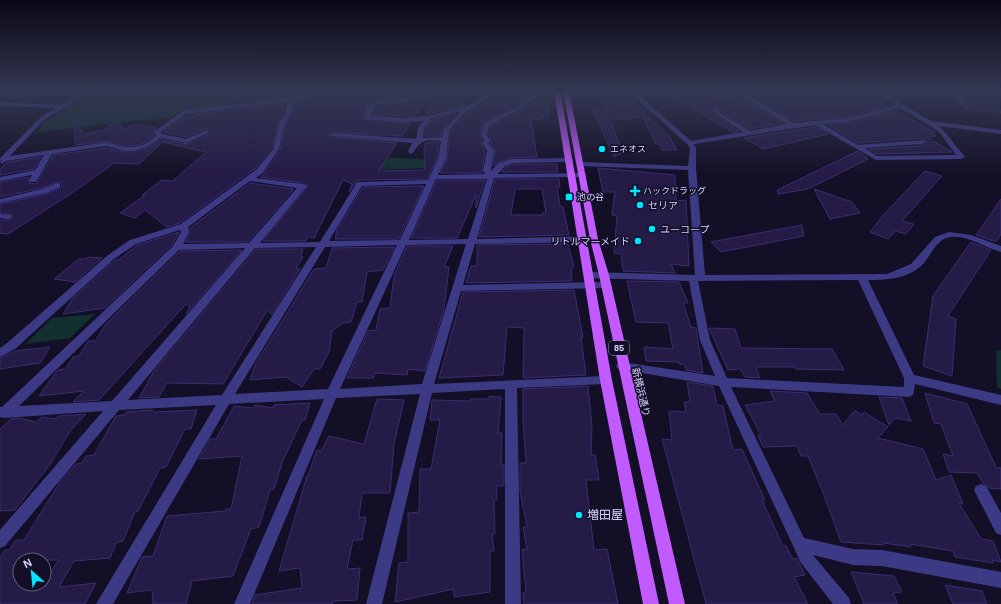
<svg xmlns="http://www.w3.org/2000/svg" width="1001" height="604" viewBox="0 0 1001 604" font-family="Helvetica,'Noto Sans JP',sans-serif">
<rect width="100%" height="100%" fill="#130f26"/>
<!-- green -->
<path fill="#12302f" d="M103,91h138l-10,14 -44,4 -19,9 -48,4 -82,10 7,-11 23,-14z
M372,157l64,2 -2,9 -62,2z
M95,314l-25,24 -45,6 27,-26z
M1001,350v39l-4,-2 -1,-36z"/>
<!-- building -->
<path fill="#241b47" stroke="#3b2d73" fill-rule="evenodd" d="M243,91h60l-2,3 -9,3 -53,5z
M341,91h97l-69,11 -7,17 49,4 -9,13 -69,-4 -4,3 2,2 66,6 -19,28 47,-1 -1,-21 2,-6 13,-1 -2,17 -10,20 -70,1 -8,12 3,-8 -9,-4 -29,58 -7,-1 -1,4h-43l45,-55 -5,-3 -43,-6 4,-3 16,-24 6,-26 10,-22z
M532,91l3,1 -21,15 -31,17 -3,11 2,5 -1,5 4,5 -3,23h-42l7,-14 3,-28 17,-18 36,-19 20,-1z
M595,91h26l48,45 8,14h-15l-3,-6h-3l-13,-27 -29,3z
M676,91h23l6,5 13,4 25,-1 40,24 -33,6 -34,-21 -4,1v4l27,18 -6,1 -60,-35h4l-3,-3 5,-1z
M745,91h78l42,4 22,11 -39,11 -54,4z
M962,91h17l7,1 2,3h6l7,18 -35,-4 -1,-3 2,-3z
M545,94h2l2,9v13h-6l-1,4 -11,-1 6,38 -25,1 -14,4 -5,4 2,-16 -4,-6v-5l-2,-4 1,-8 30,-16z
M458,95l8,10 -39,9 3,-15z
M426,100l-11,16 -43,-1 3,-9z
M286,104l-8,19 -6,25 -16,20 -76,55 -13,4 -22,-17 -10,8 -15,-5 25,-18h-3l20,-15 11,1 33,-29 -44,-10 -23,22 -25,-1 -42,30 -64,41 -8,-1v-13h8l5,-3 -2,-3 -11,-1v-9l47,-10 15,-7 -1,-5h-4l-15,6 -42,9v-15l29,-5v6l7,1 17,-29 54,-7 17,4h10l16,-5 11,-7 27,4 21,-10v-4l-4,-1 -19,8 -23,-5 20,-14 12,-1v-3z
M593,110h13l17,43 -9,4z
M896,111l38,21h-4l6,4 -9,1 25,15 -75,2 -8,-5 53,-3 4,-4 -4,-4 -64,5 -30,-18 20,-2z
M456,114l-13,14 -2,8h-16v-7l7,-9z
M72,119l12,15 25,-5v-4l11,-2 3,7 11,-5 23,3 -4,4 1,4 -10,7 -10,3h-10l-17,-5 -31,4z
M815,127l13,7 -64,15 -20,-11z
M858,151l10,8 -60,30 -30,5 -1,-4z
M41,157l-7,12 -34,6v-6l7,-7z
M513,164h44l1,8h-57l4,-4z
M598,168l77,7 1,26 10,-1 3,66 -18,-2 4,9 -52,-2 -2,-17 -7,-1 3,-37 -5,-1 3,-23h-12z
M925,171l17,5 -40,45 12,3 -8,10 -11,-3 -7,8 -18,-7 15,-19z
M495,179h64l1,8h-3l3,19 3,1 6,28 -90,2zM515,189h27l4,24h-3v2h-32z
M437,180h48l-9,28v-13l-19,43h-46z
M250,183l44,6 -46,53h-63l5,-9v-5z
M424,186l-25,53h-64l2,-9 26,-43z
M814,189l38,13 8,11 -30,6z
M1001,199v35l-5,8 -20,-7z
M802,225l2,11 -83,16 -10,-10z
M179,232l-7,13 -67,63 -42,6 10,-16 42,-38 5,-1 17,-14z
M971,242l20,8 -43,66 8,3 -4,57 -29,-10 10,-70z
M568,244l6,23 -3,3 1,11 -106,2 5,-17h6v-21z
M407,246h46l-9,21h5l-5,42 -19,62 -17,-2 -1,6 -32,-2 -2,5h-26l21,-47 8,-1 4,-21 10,-1 4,-32z
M395,247l-12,23 -16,2 -5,30h-5l-6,20 -8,1 -11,8 -3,21 -9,17h-6l-12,18 -16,-10 -36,3 5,-15 59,-96 12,-1 6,-20z
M256,249h47l-2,7 2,1 -7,11 4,1 -28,45 -5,-3 -44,73 -56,-1 -8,14 -20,1 15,-27z
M242,250l-56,64 4,-7 -4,-3 -87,96 -26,2 11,-11 -45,5 17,-24 2,-2 7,-1 8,-12 6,-1 9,-15h7l11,-17 74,-73z
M89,257l13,1 -27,24 -21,-3 25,-20h6z
M627,281l52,1 9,21h-5l8,24 5,1 7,45 -17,-3 -1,-5 -6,-1v-2l-33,-1 -2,-14 29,2 -5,-26 -32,-1z
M574,290l9,47h-2l5,38 -63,3 1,-50 -17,-1 -4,48 -64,3 24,-86z
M709,328l26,1 6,19 91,1 12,21 -48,-1 -1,-2h-39l4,11 -15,-1 -5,-8 -12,1z
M50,347l-10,16 -40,6v-11l15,-7z
M687,382l26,4 4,19 6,1 10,44 9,-1 23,51h-3l21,46h3l7,13 4,-1 8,17 -11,2 14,27h-102l-44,-165 10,1 -3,-29 17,1 -2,-10h6z
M588,386l4,40 -1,29h4l4,25h-13l8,70 13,-1 11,55h-94l-1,-11 3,-1 -4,-42 5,-1 -4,-22h4l-7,-36v-28h6l-3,-44v-30z
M770,391l37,2 13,21h16l7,11 12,-15 7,5 2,-3 24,15 -10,11 45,11 13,31 15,-5 12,29 -4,-1 22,36 12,2 8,21 -8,-2v3l-38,-6 -2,-6 -43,-7 1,3 -27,-4v2l-43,-3 -17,-47 -16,-39h-7l-4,-10 -34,1 -5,-12h3l-16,-30 30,-4z
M925,393l42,11 29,63 5,1v21l-12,-1 -6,-5 -6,-10 -28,-1 -6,-18 10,2 -12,-32 -7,-1z
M489,396l12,1 -3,36h4l-1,32h3v21h-8l1,14h-3l1,34h-3l2,17h-4v41l-36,5v-8l-59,13 4,-39 9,-1v-49l11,-1 1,-43h11l9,-49h-10l2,-20 38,1v-2h19z
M879,397l23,1 9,23 -16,-3 -6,7z
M377,399l27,1 -10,44 -4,49h-28l-3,25 7,-1 -4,23h-9l-6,29 13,-1 -3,32 -24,1 -1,3h-80l3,-9 47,-7 -2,-20 -21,3 28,-95h1l9,-26 4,1 8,-15 35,8z
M310,403l-5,17h-3l-19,40 -9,29 -4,1 -11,37 -8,2 -18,47 -41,5 -6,23h-33l-1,-14 -25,3 15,-36 11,-1 14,-40 58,-5 1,-2h5l11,-53 -43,3 11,-20h6l18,-33 19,2 2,-3 18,3 1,-3z
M152,410l2,2 43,-2 -6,19h-6l-19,38 -6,1 -22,43 -3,1 -12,29 -7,2 -6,15 -36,3 -15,26 37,-4 -11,21h-85v-47l5,-7h4l7,-10h8l36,-58 16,-18 6,-1 4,-7 8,-1 22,-39 8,-1 2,-3zM20,560h39l-15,21v3l-24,2z
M86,414l-16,17 -19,32 -36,47 -15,1v-82l11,-10 9,-1 16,4 6,-5 13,2 4,-3z
M851,572l43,4 8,16 -9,1 5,11h-34z
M945,585l37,6 5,13h-34z"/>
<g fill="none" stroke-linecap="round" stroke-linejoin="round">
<!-- minor -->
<path fill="#3d3a85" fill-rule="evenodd" d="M86,91h8l-49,28 -35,37 97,-14 17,5h10l11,-3 11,-8 -2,-4 1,-1 29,-21 108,-12 27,-7h10l-34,10 -4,12 -6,10 -6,26 -16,24 -7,5 47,6 4,2 -47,57 60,-1 37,-60 71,-2 10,-21 3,-18c-15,-1 -20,-2 -28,12l-2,1 -3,-2 4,-9 -81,-7 -1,-1 3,-2 83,6 2,-11 6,-7 -24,1 -36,-3 -1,-1 7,-15 79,-12h59l-10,2 -32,19 -17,18 -3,29 -8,16 47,-1 -2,-3 4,-21 -5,-6 2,-4 -3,-5 3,-11 31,-16 24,-17h7l-27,19 -30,16 -2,9 3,5 -1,4 5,6 -3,21 7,-8 14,-4 57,-1 4,2 -1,2 -59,1 -9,4 -6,7 85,-1 4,2 -4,2 -89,1 -17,61 117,-3 4,3 -4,3 -119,2 -12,41 142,-3 5,3 -5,3 -144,3 -27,93 172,-8 4,1 2,3 -2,3 -4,1 -89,4 4,216h-16v-215l-73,4 -50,211h-16l54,-210 -84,4 -86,206h-16l90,-205 -95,5 -116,200h-17l120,-199 -97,5 -114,136 -5,2v-18l103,-119 -99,7 -4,-1v-10h2l171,-161 8,-14 -1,-2 -44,14 -22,15 -99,90 -15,8v-9l7,-5 101,-88 22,-15 51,-16 76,-55 16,-20 6,-26 6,-10 3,-11 -102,12 -25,18 1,2 24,5 20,-9 2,1v2l-21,10 -26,-5 -12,8 -15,5h-10l-17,-5 -55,8 -16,28h-6l-1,-2 3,-5 -32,6v-4l35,-7 9,-15 -38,6 -5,3 -1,-6 41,-41 14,-9 -55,-2v-4l61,3zM490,93l-23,13 -40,10 -20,2 -37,-2 4,-11 82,-11zM461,111l-17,18 -2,8 -19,1 1,-10 7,-7 -1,-2zM436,179h51l-19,60 -59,1zM250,181l47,7 -48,55 -66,1 6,-12 -1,-5zM426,184l-26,56 -71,1 33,-55zM466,244l-44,140 -82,5 66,-144zM397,245l-69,144 -93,5 90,-147zM316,247l-94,148 -94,5 127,-152zM245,248l-133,153 -93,5 160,-156z
M628,91h7l56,50 52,-9 -30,-20v-2l2,-1 35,22 37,-7 -44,-27 -25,2 -12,-4 -6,-4c7,0 10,2 16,4 7,2 15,0 23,-1l-4,-3h7l52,32 54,-5 48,-13 -14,-10 -25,-4h28l16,13 30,17 70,9v4l-62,-8 5,5 21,26 -4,2 -85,1 -61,-35 -121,19 2,4v20l9,107 182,-1 24,-10 24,-27 14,-5 22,3 30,11v6c-16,-4 -33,-17 -50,-15 -15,1 -20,20 -30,29 -14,13 -36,14 -53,14l46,95 87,20v10l-86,-21 -2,11 -4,2 -178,-10 73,151 49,11 29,1 119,22v16l-119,-22 -29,-1 -40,-10 36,43 2,6h-18l-32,-41 -82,-177 -101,-17 -2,-3 2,-3 4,-1 93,14 -15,-36 -11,-59 -101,-3 -5,-3 5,-3 107,3 -7,-105 -107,-4 -4,-2 4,-2 107,4 2,-18 -3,-4zM900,108l29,17 11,8 16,22 -79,1 -12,-8 57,-4 3,-2 -3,-2 -64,5 -35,-21 25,-2zM858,280l46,98v9l-177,-9 -17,-38 -12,-59z
M954,91h6l6,13 -1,1h-4z
M988,91h13v4l-12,-3z
M57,183h3v4l-13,6 -47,10v-4l42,-10z
M0,214l11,1 1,2 -4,2 -8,-1z
M981,484l5,2 15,27v22l-5,-2 -22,-43 2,-4z"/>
<!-- major -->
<path fill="#c25bff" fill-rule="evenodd" d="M554,91h6l52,289 47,224h-16l-43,-224z
M563,91h6l29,148 11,36 76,329h-16l-70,-329 -9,-36z"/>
</g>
<!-- sky -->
<linearGradient id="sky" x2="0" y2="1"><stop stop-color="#0a0815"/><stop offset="0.52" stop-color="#333752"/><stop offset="1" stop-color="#333752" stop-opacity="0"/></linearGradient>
<rect width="1001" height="176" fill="url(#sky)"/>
<!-- markers -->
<g fill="#00e5ff" stroke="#130f26" stroke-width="1.5">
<circle cx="602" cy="149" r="4"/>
<path d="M633 185h4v4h4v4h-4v4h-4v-4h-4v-4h4z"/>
<rect x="565" y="193" width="8" height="8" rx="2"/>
<circle cx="640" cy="205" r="4"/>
<circle cx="652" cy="229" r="4"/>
<circle cx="638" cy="241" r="4"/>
<circle cx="579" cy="515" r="4"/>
</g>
<g text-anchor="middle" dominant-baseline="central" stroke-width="3" stroke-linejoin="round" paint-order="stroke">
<!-- far-poi labels -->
<g font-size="9" fill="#d9d4ff" stroke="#130f26" text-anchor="start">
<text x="610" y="149">エネオス</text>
<text x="643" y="191">ハックドラッグ</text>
<text x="577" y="197">池の谷</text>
</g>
<!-- shield labels -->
<rect fill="#130f26" stroke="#9e99be" stroke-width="1" x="609" y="341" width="20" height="14" rx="3"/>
<g font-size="9" font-weight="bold" fill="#d9d4ff">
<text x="619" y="348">85</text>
</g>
<!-- poi labels -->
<g font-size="10" fill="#d9d4ff" stroke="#130f26" text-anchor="start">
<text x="648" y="205">セリア</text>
<text x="660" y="229">ユーコープ</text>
<text x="630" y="241" text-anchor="end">リトルマーメイド</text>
</g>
<!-- street labels -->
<g font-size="10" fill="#d9d4ff" stroke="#130f26">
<text transform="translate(641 392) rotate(77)">新横浜通り</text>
</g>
<!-- near-poi labels -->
<g font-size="12" fill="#d9d4ff" stroke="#130f26" text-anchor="start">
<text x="587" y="515">増田屋</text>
</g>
</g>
<!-- north arrow -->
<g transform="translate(32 572) rotate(333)"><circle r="19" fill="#130f26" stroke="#625e7d"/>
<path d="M0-3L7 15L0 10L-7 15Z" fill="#00e5ff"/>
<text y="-6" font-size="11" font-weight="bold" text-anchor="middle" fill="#d9d4ff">N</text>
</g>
</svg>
